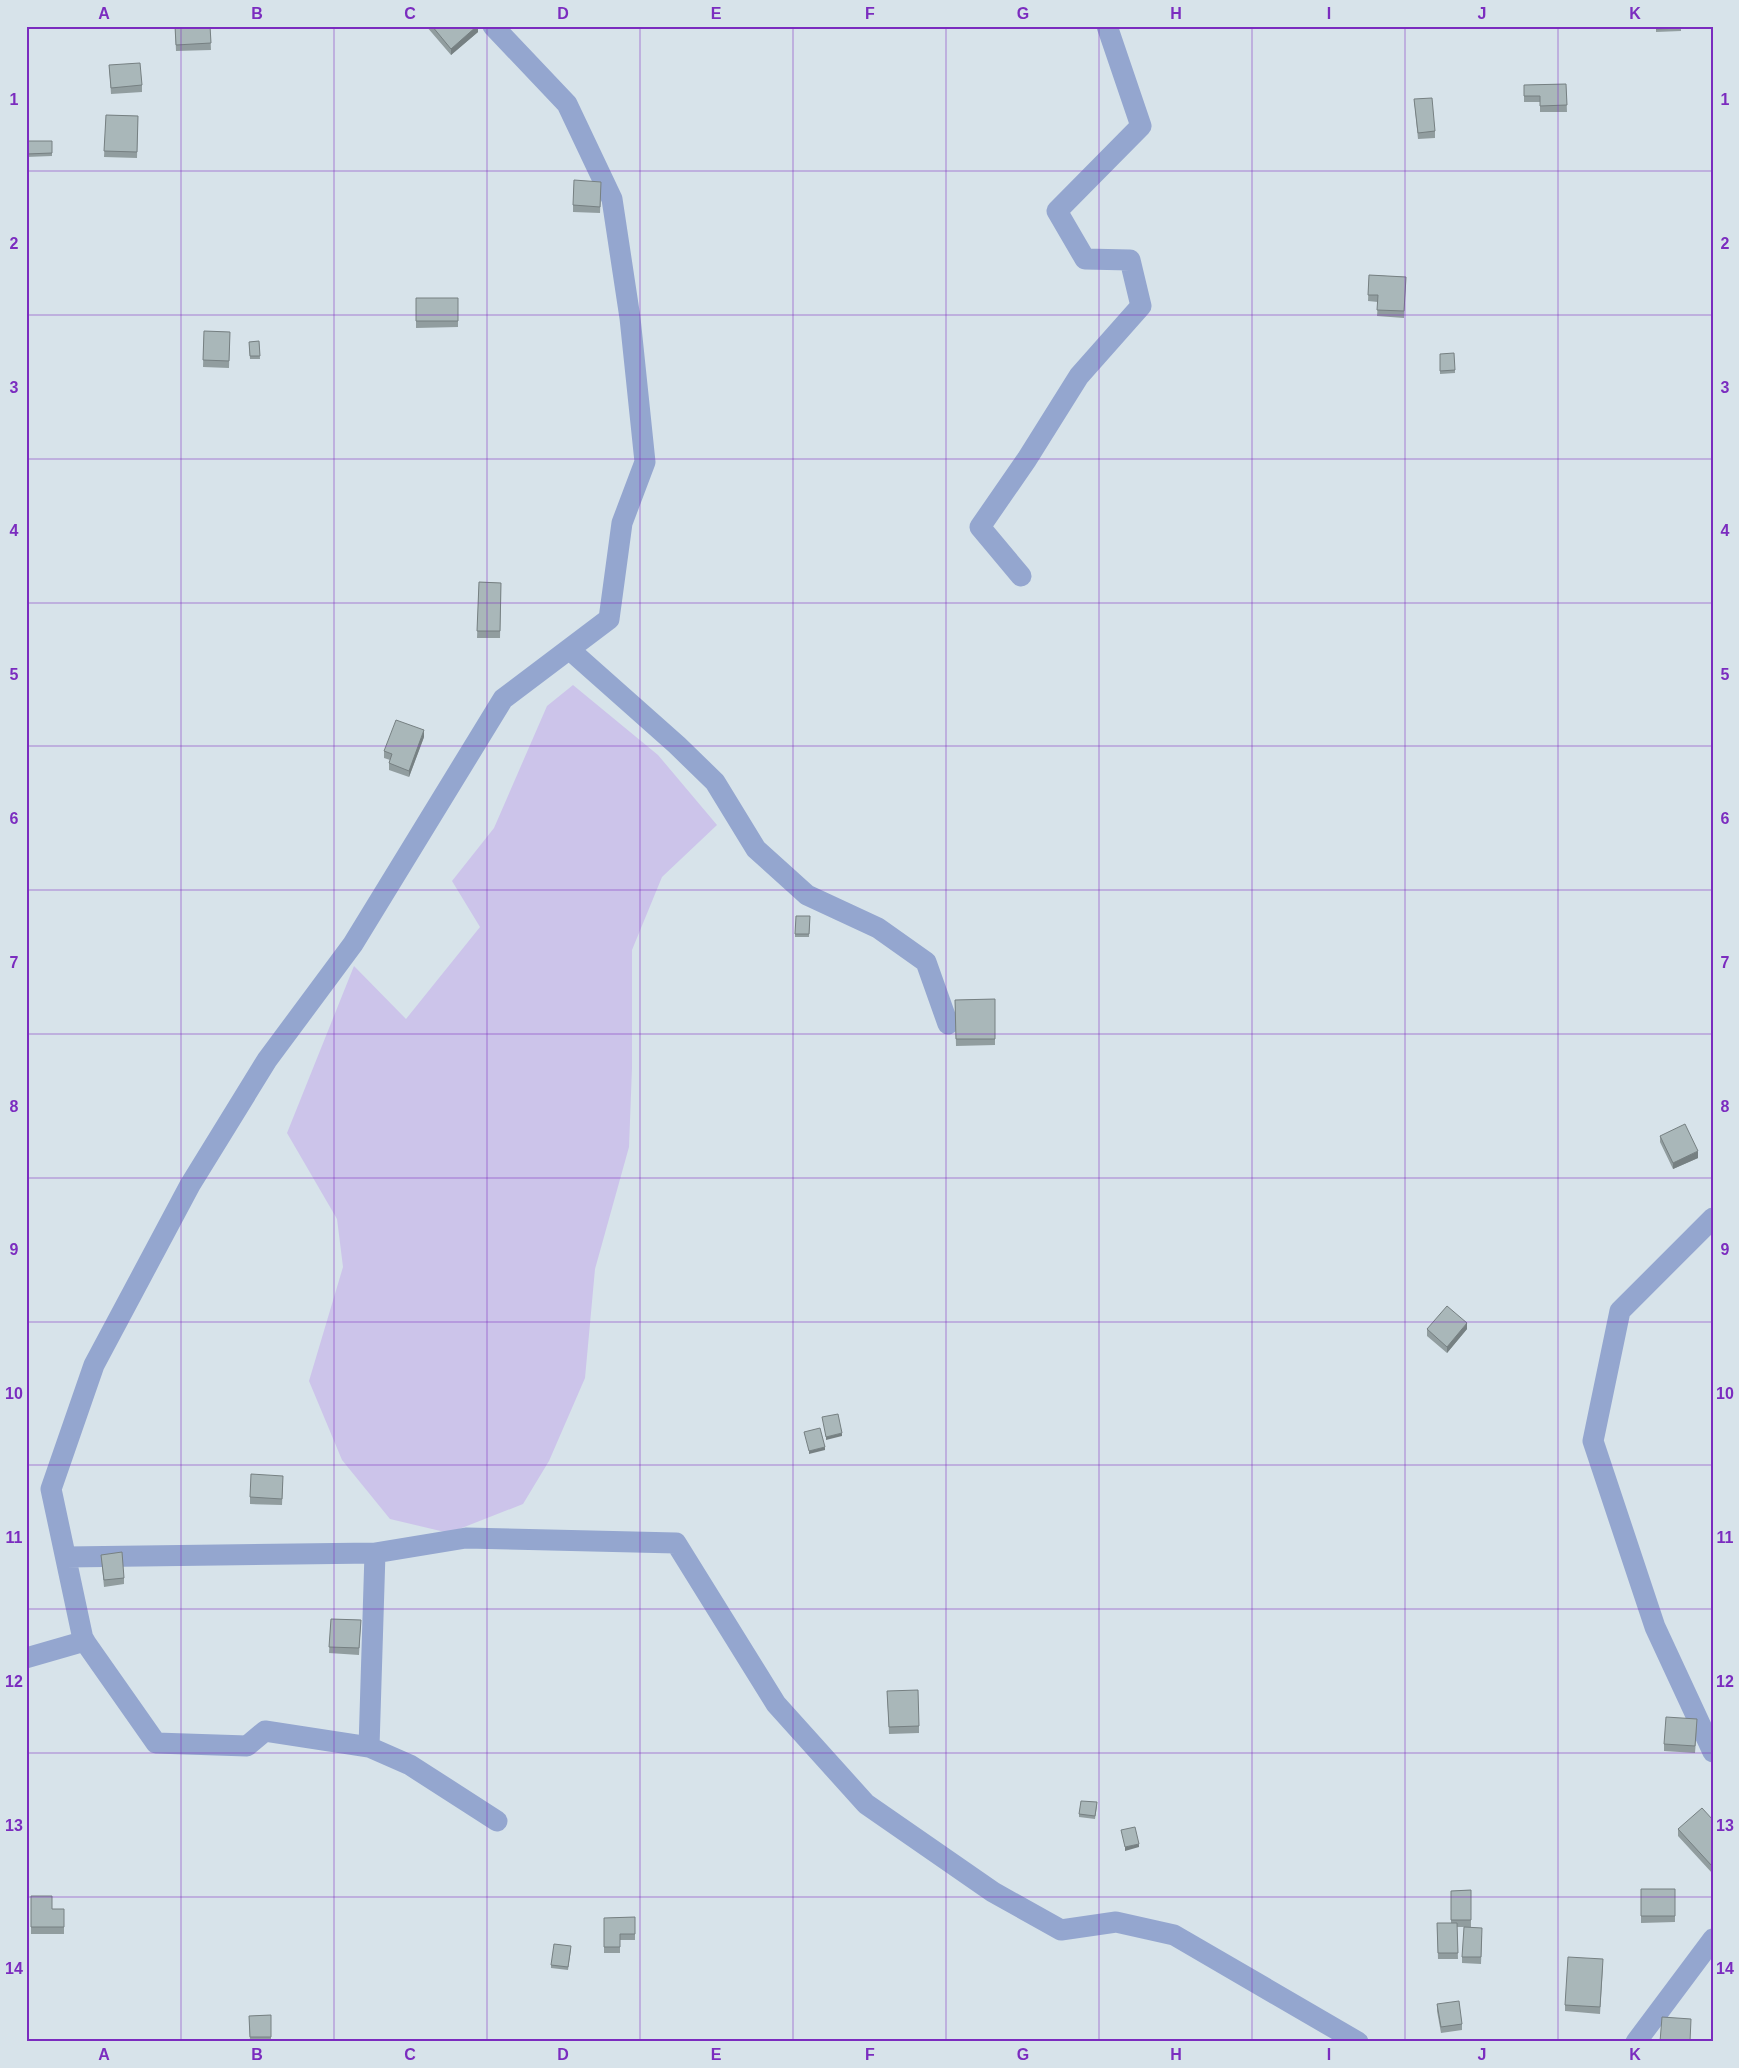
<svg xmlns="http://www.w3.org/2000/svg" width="1739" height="2068" viewBox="0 0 1739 2068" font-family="Helvetica,sans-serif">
<rect width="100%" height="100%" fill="#d7e3ea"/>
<!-- green -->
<path fill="#ccc4ea" d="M573,685l85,70 59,70 -55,52 -30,73v118l-3,79 -34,122 -10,109 -36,83 -26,43 -74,29 -59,-14 -48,-59 -33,-79 34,-114 -6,-48 -50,-86 67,-167 52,53 74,-92 -28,-46 42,-53 53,-122z"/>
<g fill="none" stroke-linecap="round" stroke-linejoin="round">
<!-- minor -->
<path stroke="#94a6cf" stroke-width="21" d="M493,26l74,78 45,95 18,119 15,144 -23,61 -13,96 -106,80 -150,245 -86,116 -77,125 -96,180 -43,124 32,150 73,104 91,3 18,-15 104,16 6,-194 91,-15 210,5 100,161 90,100 127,88 68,38 55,-8 58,13 184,107
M1021,576l-41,-49 47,-68 52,-83 62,-70 -11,-46 -45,-1 -28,-48 84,-85 -34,-100
M570,650l107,95 38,37 41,67 51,46 71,33 48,34 22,62
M1713,1218l-93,93 -27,130 62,186 58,125
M66,1557l309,-4
M26,1658l59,-17
M369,1747l41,18 87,56
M1636,2042l77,-103"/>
</g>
<!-- wall -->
<path fill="#919d9f" d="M175,26h35l1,24 -35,1z
M426,26h52v6l-27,23z
M1656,26l25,2v3l-25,1z
M109,65l33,20v7l-31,2z
M1566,84l1,28h-27v-10h-16v-17z
M1414,99l21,32v7l-17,1z
M106,115l32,1 -1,42 -33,-1z
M26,141h26v15l-26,1z
M601,188l-1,25 -27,-1v-7z
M1369,275l37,2 -2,41 -27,-2 1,-14 -10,-1z
M416,298h42v29l-42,1z
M204,331l26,1 -1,36 -26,-1z
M259,341l1,18h-10l-1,-17z
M1440,354l15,16v3l-15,1z
M479,582l22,1 -1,55h-23z
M424,737l-15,40 -20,-7v-7l1,-3 -6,-2v-7z
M810,916l-1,21h-14v-3z
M995,999v46l-39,1 -1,-46z
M1660,1136l38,22 -25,11 -13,-27z
M1427,1329h40l-20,24 -20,-17z
M283,1482l-1,23 -32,-1v-7z
M101,1555l23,23v6l-20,3z
M331,1619l30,1 -2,35 -30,-2z
M887,1691l32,35v7l-30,1z
M1697,1726l-2,27 -31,-2v-7z
M1097,1806l-2,13 -16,-2v-3z
M1713,1820v52l-1,1 -34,-37v-7z
M1641,1889h34v33l-34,1z
M1471,1890v37h-14l1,32h-20l-1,-36h14v-32z
M31,1896l21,13h12v25h-33z
M635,1917v23h-15v13h-16v-35z
M1482,1935l-1,29 -19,-1v-6z
M571,1949l-3,21 -17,-2v-3z
M1603,1966l-3,48 -35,-3v-6z
M1437,2004l25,20v6l-21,3 -4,-22z
M271,2015v27h-21l-1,-26z"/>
<!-- shaded-wall -->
<path fill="#768082" d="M477,26h1v6l-27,23v-6z
M424,730v7l-15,40v-6z
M1698,1151v7l-25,11v-6z
M1467,1323v6l-20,24v-6z
M842,1433v3l-16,4v-3z
M825,1447v3l-16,4v-3z
M1139,1844v3l-14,4v-4z"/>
<!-- building -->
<path fill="#a9b7b9" stroke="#768082" d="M175,26h35l1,17 -35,2z
M432,26h45l-26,23z
M1656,26h25v2l-25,1z
M140,63l2,22 -31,3 -2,-23z
M1566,84l1,21 -27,1v-10h-16v-11z
M1432,98l3,33 -17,2 -4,-34z
M106,115l32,1 -1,36 -33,-1z
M26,141h26v12l-26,1z
M574,180l27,2 -1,25 -27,-2z
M1369,275l37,2 -2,34 -27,-1 1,-15h-10z
M416,298h42v23h-42z
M204,331l26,1 -1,29 -26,-1z
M259,341l1,15h-10l-1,-14z
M1454,353l1,17 -15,1v-17z
M479,582l22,1 -1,48h-23z
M396,720l28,10 -15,41 -20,-8 3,-9 -8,-3z
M796,916h14l-1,18h-14z
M995,999v40h-39l-1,-39z
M1685,1124l13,27 -25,12 -13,-27z
M1447,1306l20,17 -20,24 -20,-18z
M838,1414l4,19 -16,4 -4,-20z
M820,1428l5,19 -16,4 -5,-19z
M251,1474l32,2 -1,23 -32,-2z
M122,1552l2,26 -20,2 -3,-25z
M331,1619l30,1 -2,28 -30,-1z
M918,1690l1,36 -30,1 -2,-36z
M1666,1717l31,2 -2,27 -31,-2z
M1081,1801l16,1 -2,14 -16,-2z
M1702,1808l11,12v46h-1l-34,-37z
M1135,1827l4,17 -14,3 -4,-17z
M1641,1889h34v27h-34z
M1471,1890v30h-20v-29z
M31,1896h21v13h12v18h-33z
M635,1917v17h-15v13h-16v-29z
M1437,1923h20l1,30h-20z
M1464,1927l18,1 -1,29h-19z
M554,1944l17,2 -3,21 -17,-2z
M1568,1957l35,2 -3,48 -35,-2z
M1459,2001l3,23 -21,3 -4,-23z
M271,2015v22h-21l-1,-21z
M1662,2017l29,2 -1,23h-30z"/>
<!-- grid -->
<path fill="none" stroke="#7b2cbf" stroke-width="1" stroke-opacity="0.55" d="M181,26v2016M334,26v2016M487,26v2016M640,26v2016M793,26v2016M946,26v2016M1099,26v2016M1252,26v2016M1405,26v2016M1558,26v2016M26,171h1687M26,315h1687M26,459h1687M26,603h1687M26,746h1687M26,890h1687M26,1034h1687M26,1178h1687M26,1322h1687M26,1465h1687M26,1609h1687M26,1753h1687M26,1897h1687"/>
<!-- border -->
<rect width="1739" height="2068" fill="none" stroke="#d7e3ea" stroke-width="55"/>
<rect x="28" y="28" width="1684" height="2012" fill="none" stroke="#7b2cbf" stroke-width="2"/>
<g font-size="16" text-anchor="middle" font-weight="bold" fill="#7b2cbf">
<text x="104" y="19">A</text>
<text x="257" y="19">B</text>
<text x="410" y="19">C</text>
<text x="563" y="19">D</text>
<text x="716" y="19">E</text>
<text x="870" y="19">F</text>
<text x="1023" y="19">G</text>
<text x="1176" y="19">H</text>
<text x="1329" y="19">I</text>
<text x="1482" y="19">J</text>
<text x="1635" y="19">K</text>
<text x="14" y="105">1</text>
<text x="1725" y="105">1</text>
<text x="14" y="249">2</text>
<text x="1725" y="249">2</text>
<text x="14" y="393">3</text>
<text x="1725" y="393">3</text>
<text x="14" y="536">4</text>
<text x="1725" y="536">4</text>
<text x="14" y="680">5</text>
<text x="1725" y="680">5</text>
<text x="14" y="824">6</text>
<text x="1725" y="824">6</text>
<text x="14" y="968">7</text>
<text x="1725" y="968">7</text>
<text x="14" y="1112">8</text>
<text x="1725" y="1112">8</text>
<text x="14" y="1255">9</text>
<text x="1725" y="1255">9</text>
<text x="14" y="1399">10</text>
<text x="1725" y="1399">10</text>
<text x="14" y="1543">11</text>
<text x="1725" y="1543">11</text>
<text x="14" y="1687">12</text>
<text x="1725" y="1687">12</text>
<text x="14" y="1831">13</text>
<text x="1725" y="1831">13</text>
<text x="14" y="1974">14</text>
<text x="1725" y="1974">14</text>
<text x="104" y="2060">A</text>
<text x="257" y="2060">B</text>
<text x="410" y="2060">C</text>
<text x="563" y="2060">D</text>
<text x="716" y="2060">E</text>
<text x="870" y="2060">F</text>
<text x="1023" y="2060">G</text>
<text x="1176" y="2060">H</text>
<text x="1329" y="2060">I</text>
<text x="1482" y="2060">J</text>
<text x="1635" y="2060">K</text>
</g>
</svg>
